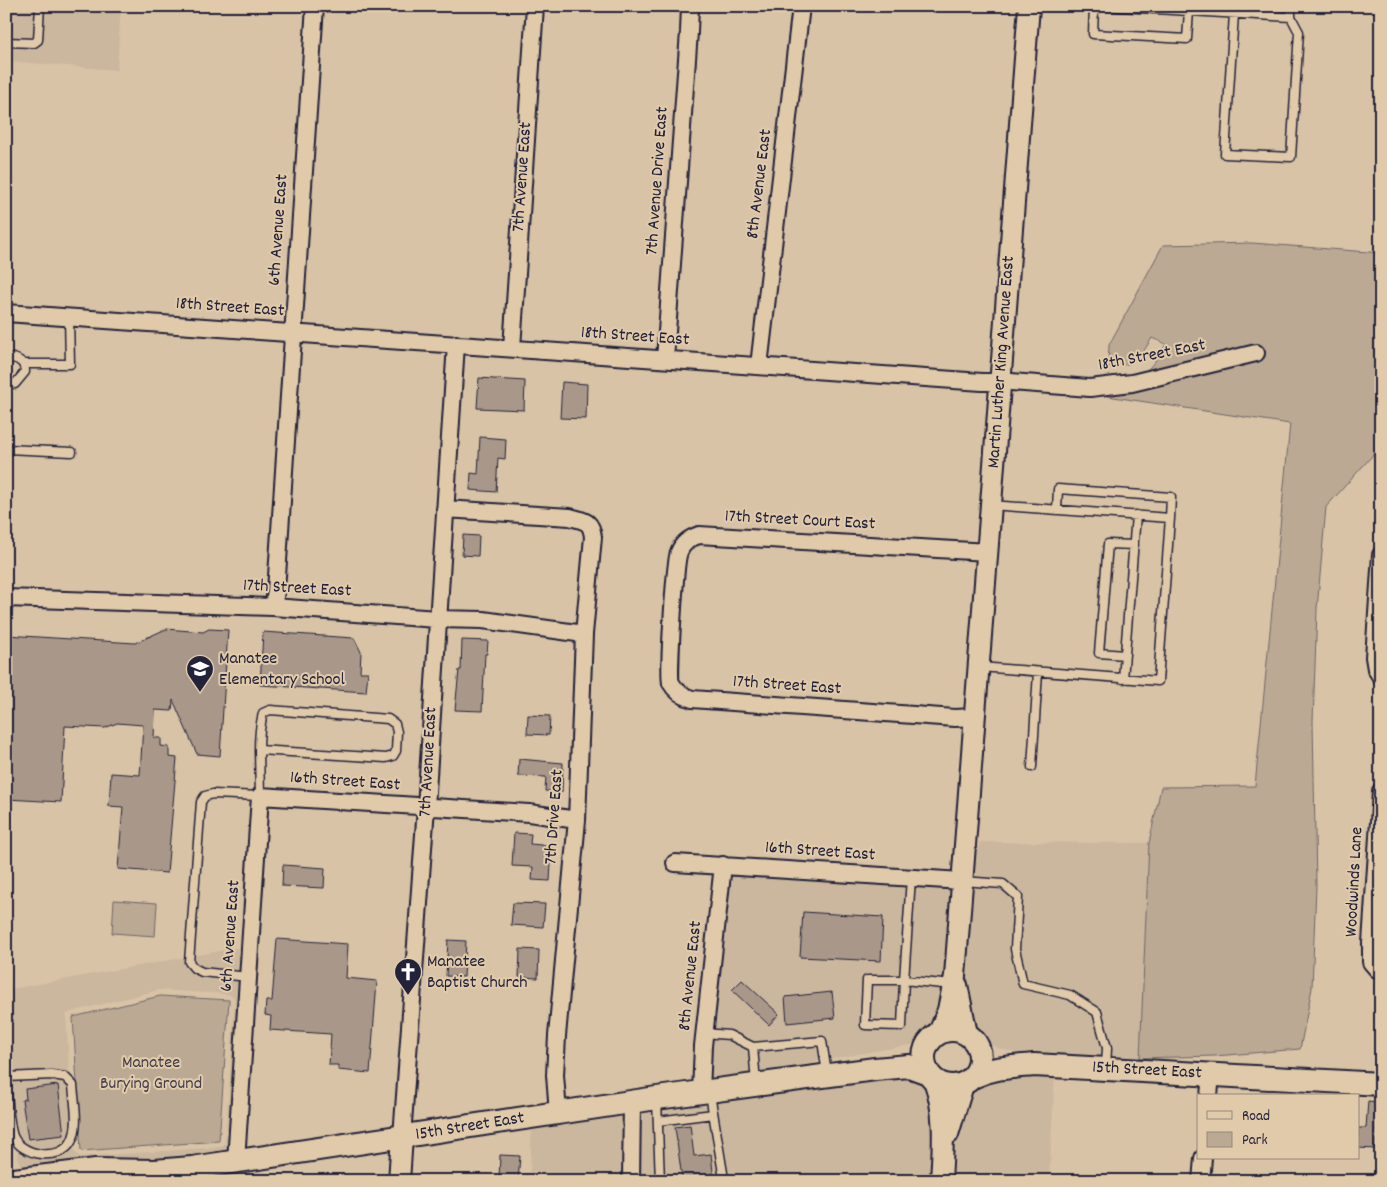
<svg xmlns="http://www.w3.org/2000/svg" width="1387" height="1187" viewBox="0 0 1387 1187" font-family="Dekko,sans-serif">
<rect width="100%" height="100%" fill="#d9c3a6"/>
<filter id="ink" filterUnits="userSpaceOnUse"><feTurbulence type="fractalNoise" baseFrequency=".02" numOctaves="2"/><feDisplacementMap in="SourceGraphic" scale="10" xChannelSelector="R" yChannelSelector="G"/><feConvolveMatrix kernelMatrix="1 2 1 2 8 2 1 2 1" color-interpolation-filters="sRGB"/></filter>
<g filter="url(#ink)">
<!-- built -->
<path fill="#cbb69e" fill-rule="evenodd" d="M6,6h115l-4,64 -111,-9z
M980,842l169,1 -9,215 -67,2 -38,-2 -37,-10 -13,-6 -2,-4h-1l-5,-6v-1l-3,-2 -11,-53 8,-107z
M730,873l224,14 -7,88 -14,53 -4,1v2l-9,8 -1,3 -4,2 -101,18 -5,3 -4,6 -96,12 2,-36z
M242,947l-14,208 -206,17 -3,-10 -13,-90v-82zM158,990l71,4 5,3 1,3 -10,144 -5,3 -140,10 -6,-6 -8,-133 1,-4 4,-2z
M908,1073l19,11 8,37 -2,60h-295l2,-73z
M1055,1073l-6,108h-100l2,-30 18,-62 11,-8z
M624,1110l-1,65 -93,-3 2,-48z"/>
<!-- green -->
<path fill="#bba994" stroke="#6e6668" d="M1252,243l129,10v193l-55,61 -9,102 -4,113 3,164 -4,102 -12,61 -85,7 -75,2 9,-215 12,-56 94,-1 35,-362 -183,-28v-15c37,-6 39,-4 59,-37l-14,-6c-13,21 -18,28 -44,29l1,-22 54,-100z
M114,900l43,3 -2,33 -43,-3z
M160,996l69,4 -10,141 -138,10 -8,-134z"/>
<!-- building -->
<path fill="#a9988a" stroke="#22223b" d="M479,378l46,3 -1,29 -47,-2z
M562,382l25,2 -1,35 -26,-1z
M480,437l26,2 -1,20 -7,-1 -2,34 -26,-2 1,-17 7,1z
M463,535l16,1 -1,20 -16,-1z
M166,629l37,3 6,-3 19,1 -8,126 -23,-2 -24,-54 -1,11 -17,-1 -1,28h7v8l8,1v10l8,1 -10,115 -49,-4 5,-62 -14,-1 2,-33 29,2 3,-50 -26,-2 -12,5 -40,-2 -4,76 -55,-3v-164l129,8z
M263,632l91,6 7,14 -1,20h8l-2,20 -106,-7z
M462,640l26,1 -1,13h-2l-3,57 -27,-1 4,-40h2z
M528,715l22,1 -1,19 -22,-1z
M519,759l44,4 -1,29 -17,-1 1,-14 -28,-1z
M514,833l17,1 -1,10 22,2 -2,35 -18,-1 1,-13 -21,-1z
M283,865l42,3 -1,20 -42,-2z
M513,903l32,1 -2,23 -32,-2z
M803,912l80,5 -2,44 -81,-4z
M277,939l71,5 -2,34 31,3 -7,92 -32,-3v-5h-9l2,-31 -61,-4 1,-14 -6,-1 1,-14h6z
M448,940l18,1 -2,36 -18,-1z
M520,949l19,1 -1,28 -19,-1z
M742,980l37,34 -10,11 -37,-35z
M832,992l3,26 -48,5 -2,-26z
M58,1085l6,50 -36,4 -6,-39 4,-1 -1,-10z
M1368,1101l10,1 -3,47 -17,-1v-20h8z
M690,1125l4,31 17,-2 3,27h-19v-4l-13,1 -7,-51z
M500,1155l20,1 -2,25h-19z"/>
<g fill="none" stroke-linecap="round" stroke-linejoin="round">
<defs>
<path id="service" d="M1094,6l-1,28 94,5 2,-28
M1104,6l187,11 8,15 -8,125 -66,-3 9,-140
M1291,17v-11
M6,31l2,-25
M6,42l28,1 4,-3 2,-34
M6,361l7,-3c8,2 12,6 12,14l-10,12 -9,-2
M23,364h47l-1,-47
M6,449l66,3
M1057,510l1,-21 113,8 -1,21
M1125,655l-26,-2 9,-109 26,1
M980,667l178,14 12,-163 -179,-13
M1123,679l13,-164
M1032,767l6,-95
M911,878l-7,102 48,5
M963,881l40,3 15,13 -3,52 8,35 47,11 27,17 10,36 -1,19
M248,977l-46,-5 -8,-4 -5,-6 12,-160 4,-6 8,-2 47,2 -1,-46c0,-12 1,-25 4,-37l7,-3 118,9 7,5 2,8 -1,19 -3,5 -7,2 -127,-8
M867,980h37l-2,46 -37,-1z
M704,1033l25,2 24,12 69,-6 4,26
M753,1047l3,36
M6,1077l46,-2 13,2 8,8c1,17 7,41 -2,57 -11,20 -50,14 -58,-6 -4,-10 -5,-38 -7,-50
M710,1094l13,79v8
M657,1100l3,81
M658,1121l55,-7"/>
<path id="minor" d="M6,313l976,69h29l79,6 42,-5 124,-30
M512,348l23,-342
M665,359l24,-327 1,-26
M759,366l42,-360
M445,509l125,8c14,4 21,3 23,20l-9,97 -7,186 -20,216 -2,39 3,38
M1381,555l-7,102 2,12 5,8
M6,598l267,9 164,12 46,1 101,14
M273,607l3,-16 39,-585
M975,717l-20,1 -263,-19c-9,-3 -16,-7 -21,-16 -3,-8 4,-122 8,-131 4,-10 11,-14 20,-17l289,17
M1381,791l-10,152v19l6,7 4,1
M675,863l287,18
M701,1092l2,-46 20,-181
M1209,1096l2,-21
M402,1137l24,-330 30,-463
M236,1161l24,-365 269,17 48,7
M631,1181l1,-79
M1201,1181l2,-23"/>
<path id="tertiary" d="M957,985l10,49
M939,1033l9,-23 7,-34 74,-970
M934,1080c12,33 9,66 7,101
M948,1134l15,-49
M399,1181l3,-44"/>
<path id="secondary" d="M924 1058a28 28 0 1 1 56 0a28 28 0 1 1-56 0Z
M975,1076c19,-9 38,-9 59,-11l347,19
M6,1181l90,-11 58,1 38,-3 465,-70 218,-29 34,-3 19,7"/>
</defs>
<!-- service casing -->
<use href="#service" stroke="#22223b" stroke-width="11"/>
<!-- minor casing -->
<use href="#minor" stroke="#22223b" stroke-width="20"/>
<!-- tertiary casing -->
<use href="#tertiary" stroke="#22223b" stroke-width="24"/>
<!-- secondary casing -->
<use href="#secondary" stroke="#22223b" stroke-width="26"/>
<!-- service -->
<use href="#service" stroke="#e1caaa" stroke-width="8"/>
<!-- minor -->
<use href="#minor" stroke="#e1caaa" stroke-width="16"/>
<!-- tertiary -->
<use href="#tertiary" stroke="#e1caaa" stroke-width="20"/>
<!-- secondary -->
<use href="#secondary" stroke="#e1caaa" stroke-width="22"/>
</g>
</g>
<!-- icons -->
<defs>
<symbol id="school-pin" viewBox="-11 -11 22 30"><path d="M0 17L-7.5 6A9.5 9.5 0 1 1 7.5 6Z" fill="#22223b" stroke="#e1caaa"/><path d="M0-5L7-2L0 1L-7-2ZM-4 1L0 2.5L4 1V4Q0 6-4 4Z" fill="#fff"/></symbol>
<symbol id="church-pin" viewBox="-11 -11 22 30"><path d="M0 17L-7.5 6A9.5 9.5 0 1 1 7.5 6Z" fill="#22223b" stroke="#e1caaa"/><path d="M-1.2-6h2.4v3.5h3.3v2.4h-3.3V6h-2.4V-.1h-3.3v-2.4h3.3Z" fill="#fff"/></symbol>
</defs>
<g fill-rule="evenodd">
<use href="#school-pin" x="184" y="653" width="32" height="43"/>
<use href="#church-pin" x="392" y="956" width="32" height="43"/>
</g>
<g text-anchor="middle" dominant-baseline="central" stroke-width="4" stroke-linejoin="round" paint-order="stroke">
<!-- street labels -->
<g font-size="18" fill="#22223b" stroke="#e1caaa">
<text transform="translate(523 177) rotate(-86)">7th Avenue East</text>
<text transform="translate(658 181) rotate(-86)">7th Avenue Drive East</text>
<text transform="translate(760 184) rotate(-83)">8th Avenue East</text>
<text transform="translate(279 230) rotate(-86)">6th Avenue East</text>
<text transform="translate(230 308) rotate(4)">18th Street East</text>
<text transform="translate(635 337) rotate(4)">18th Street East</text>
<text transform="translate(1152 356) rotate(-11)">18th Street East</text>
<text transform="translate(1002 362) rotate(-86)">Martin Luther King Avenue East</text>
<text transform="translate(800 521) rotate(3)">17th Street Court East</text>
<text transform="translate(297 589) rotate(3)">17th Street East</text>
<text transform="translate(787 686) rotate(4)">17th Street East</text>
<text transform="translate(429 762) rotate(-87)">7th Avenue East</text>
<text transform="translate(345 782) rotate(4)">16th Street East</text>
<text transform="translate(555 817) rotate(-86)">7th Drive East</text>
<text transform="translate(820 852) rotate(4)">16th Street East</text>
<text transform="translate(1355 882) rotate(-87)">Woodwinds Lane</text>
<text transform="translate(231 936) rotate(-86)">6th Avenue East</text>
<text transform="translate(691 976) rotate(-84)">8th Avenue East</text>
<text transform="translate(1147 1071) rotate(3)">15th Street East</text>
<text transform="translate(470 1127) rotate(-9)">15th Street East</text>
</g>
<!-- poi labels -->
<g font-size="18" fill="#22223b" stroke="#e1caaa" text-anchor="start">
<text x="219" y="659">Manatee<tspan x="219" dy="21">Elementary School</tspan></text>
<text x="427" y="962">Manatee<tspan x="427" dy="21">Baptist Church</tspan></text>
</g>
<!-- park labels -->
<g font-size="18" fill="#413d4d" stroke="#e1caaa">
<text x="151" y="1063">Manatee<tspan x="151" dy="21">Burying Ground</tspan></text>
</g>
</g>
<!-- margin -->
<rect width="1387" height="1187" fill="none" stroke="#e1caaa" stroke-width="25"/>
<rect x="12" y="12" width="1362" height="1162" fill="none" stroke="#22223b" stroke-width="2" filter="url(#ink)"/>
<!-- legend -->
<rect x="1197" y="1094" width="162" height="65" fill="#e1caaa" stroke="#95877e"/>
<rect x="1207" y="1111" width="25" height="8" fill="#e1caaa" stroke="#95877e"/>
<text x="1242" y="1120" font-size="15" fill="#22223b">Road</text>
<rect x="1207" y="1132" width="25" height="15" fill="#bba994" stroke="#95877e"/>
<text x="1242" y="1144" font-size="15" fill="#22223b">Park</text>
</svg>
